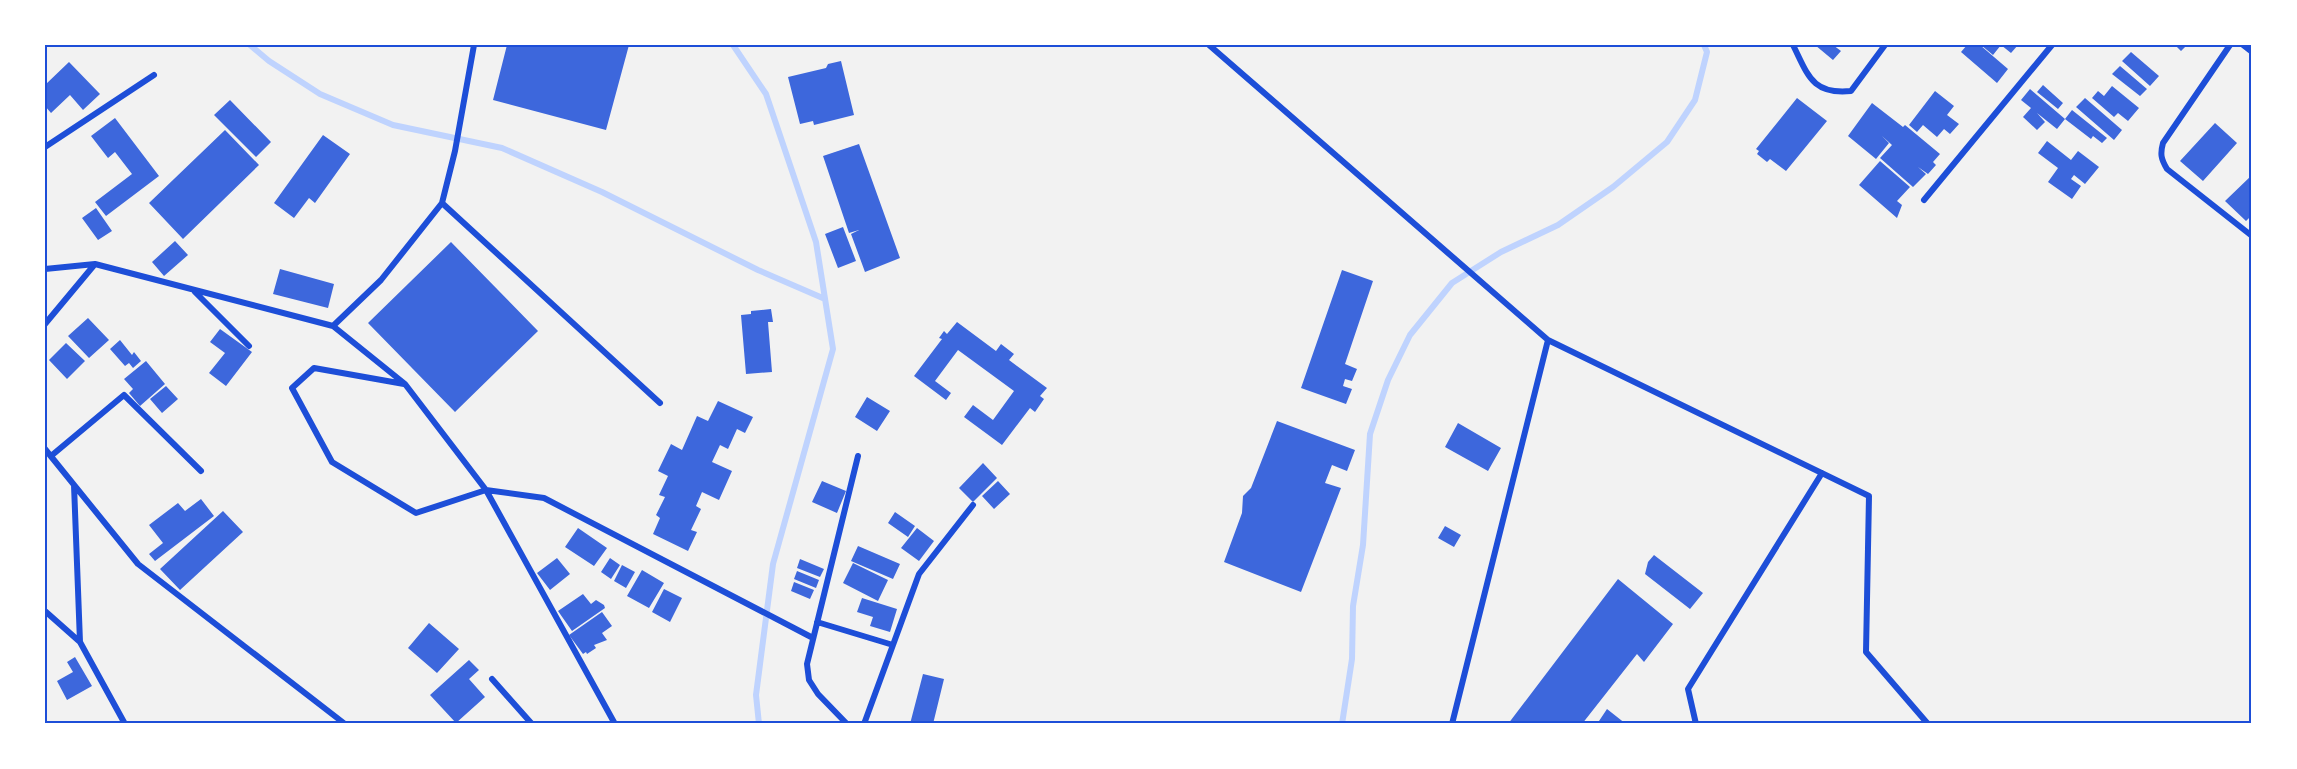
<svg xmlns="http://www.w3.org/2000/svg" width="2297" height="769" viewBox="0 0 2297 769" font-family="'Varela Round',sans-serif">
<rect width="100%" height="100%" fill="#f2f2f2"/>
<g fill="none" stroke-linecap="round" stroke-linejoin="round">
<!-- stream -->
<path stroke="#bfd3fe" stroke-width="6" d="M250,45l19,16 51,33 73,31 109,23 100,44 156,78 67,29
M733,45l33,49 50,148 17,107 -60,215 -17,131 3,29
M1342,724l10,-65 1,-53 10,-61 7,-111 18,-54 22,-45 42,-52 49,-31 57,-27 55,-38 54,-45 28,-42 12,-48 -3,-7"/>
</g>
<!-- building -->
<path fill="#3d67dc" d="M507,45h122l-23,85 -113,-30z
M1815,45h18l8,6 -8,9z
M1967,45h13l28,24 -11,14 -36,-31z
M1981,45h37l-7,8 -10,-8 -8,10z
M2175,45h12l-6,6z
M2131,52l28,24 -9,10 -28,-25z
M841,61l13,54 -40,10 -1,-4 -13,3 -12,-47 38,-9 2,-4z
M69,62l31,32 -17,16 -13,-15 -19,18 -6,-7v-21z
M2120,66l27,23 -7,7 -28,-22z
M2043,85l20,18 -5,6 -21,-17z
M2112,86l27,22 -11,13 -10,-8 -4,4 -22,-19 6,-7 6,5z
M2030,89l35,30 -8,10 -20,-16 8,9 -8,8 -14,-13 8,-9 -10,-8z
M1935,91l19,15 -7,9 12,9 -9,10 -6,-5 -7,8 -14,-12 -6,7 -8,-7z
M1797,98l30,23 -41,50 -16,-12 -3,3 -10,-8 2,-3 -3,-2z
M2085,98l37,32 -8,10 -38,-33z
M230,100l41,42 -15,15 -42,-42z
M1872,103l31,24 2,-2 35,29 -7,8 3,3 -8,9 -10,-7 8,7 -13,13 -33,-29 12,-13 -10,-9 7,7 -13,16 -28,-23z
M2072,110l35,28 -5,5 -9,-7 -2,3 -26,-20z
M115,118l44,58 -53,40 -11,-14 37,-28 -17,-22 -7,6 -17,-22z
M2215,123l22,20 -34,38 -23,-20z
M225,130l34,35 -76,74 -34,-36z
M323,135l27,19 -35,49 -6,-5 -15,20 -20,-15z
M2047,141l24,19 7,-9 21,16 -14,17 -11,-9 -3,4 10,7 -9,13 -24,-17 10,-14 -20,-15z
M859,144l41,114 -35,14 -14,-38 8,-4 -10,3 -26,-77z
M1880,161l30,26 -13,14 5,4 -5,13 -38,-33z
M2252,175v40l-6,6 -21,-20z
M96,208l16,23 -14,9 -16,-22z
M843,227l13,34 -18,7 -13,-34z
M175,241l13,14 -24,21 -12,-14z
M451,242l87,89 -83,81 -87,-89z
M280,269l54,15 -6,24 -55,-14z
M1342,270l31,11 -28,83 12,5 -5,12 -7,-2 -2,7 9,3 -6,15 -45,-16z
M771,309l2,13h-5l4,50 -26,2 -5,-59 10,-1v-3z
M88,318l21,22 -20,18 -21,-22z
M957,322l39,29 5,-7 13,10 -5,6 38,28 -7,8 4,3 -9,13 -5,-4 -28,37 -38,-28 9,-12 20,15 21,-29 -56,-41 -23,31 16,12 -5,7 -32,-24 28,-37 -3,-1 5,-7 3,3z
M220,329l32,23 -26,34 -17,-13 16,-20 -15,-11z
M120,340l12,15 2,-3 7,9 -8,7 -4,-5 -4,3 -15,-17z
M66,343l19,18 -18,18 -18,-19z
M146,361l19,23 -25,22 -11,-13 4,-4 -9,-10z
M166,386l12,13 -16,14 -12,-14z
M867,397l23,14 -13,20 -22,-14z
M718,401l35,16 -8,16 -8,-4 -9,20 -8,-4 -8,17 20,9 -13,29 -17,-8 -6,14 5,3 -10,21 6,2 -9,19 -35,-17 7,-16 -4,-3 9,-18 -6,-2 9,-19 -10,-5 13,-27 11,6 15,-34 11,5z
M1277,421l78,29 -8,21 -15,-6 -7,18 16,5 -40,104 -77,-30 18,-49 1,-17 8,-8z
M1458,423l43,25 -13,23 -43,-24z
M983,463l14,15 -24,24 -14,-14z
M822,481l24,10 -9,22 -25,-11z
M998,481l12,13 -16,15 -12,-13z
M201,499l13,17 -59,45 -6,-7 14,-11 -14,-18 29,-22 7,8z
M223,511l20,21 -63,58 -20,-21z
M895,512l20,14 -7,11 -20,-14z
M1445,526l16,9 -7,12 -16,-9z
M578,528l29,20 -13,18 -29,-19z
M917,528l17,13 -15,20 -18,-13z
M858,546l42,18 -7,15 -42,-18z
M1654,555l49,38 -13,16 -45,-35 3,-12z
M557,558l13,16 -20,16 -13,-17z
M610,558l10,7 -9,14 -10,-7z
M800,559l24,10 -4,8 -23,-9z
M853,563l35,17 -10,21 -35,-18z
M622,565l13,7 -9,16 -12,-7z
M642,570l22,13 -15,25 -22,-12z
M797,571l22,9 -3,8 -22,-9z
M1618,579l55,45 -29,38 -7,-8 -55,70h-74z
M794,582l20,8 -4,9 -19,-8z
M664,589l18,9 -12,24 -18,-10z
M583,594l8,10 5,-4 8,5 1,3 -33,23 -14,-20z
M862,598l35,11 -7,23 -20,-6 3,-9 -16,-5z
M602,612l10,14 -10,7 5,7 -13,5 2,3 -9,6 -1,-2 -3,2 -14,-19z
M429,623l30,26 -22,24 -29,-25z
M75,657l17,29 -25,14 -10,-19 16,-9 -6,-10z
M469,660l10,10 -10,9 16,18 -29,26 -26,-28z
M923,674l21,5 -11,45h-23z
M1607,709l19,15h-29z"/>
<g fill="none" stroke-linecap="round" stroke-linejoin="round">
<!-- minor -->
<path stroke="#1d4ed8" stroke-width="6" d="M474,45l-19,106 -13,52 218,200
M1209,45l339,295 321,156 -3,156 62,72
M1793,45c15,30 19,50 58,46l34,-46
M2230,45l-67,98c-3,11 -2,16 4,26l85,67
M2243,45l9,7
M45,147l109,-72
M1924,200l128,-155
M45,269l50,-5
M195,292l54,54
M45,324l50,-60 238,62 72,58 81,106 129,234
M333,326l48,-46 61,-77
M404,384l-90,-16 -22,20 40,74 84,51 70,-23 58,8 269,140
M45,449l93,115 207,160
M51,456l73,-61 77,76
M74,485l6,157 45,82
M45,611l35,31
M817,622l76,23
M492,679l40,45
M847,724l-29,-30 -9,-14 -2,-16 51,-208
M864,724l55,-150 54,-69
M1452,724l96,-384
M1696,724l-8,-35 134,-216"/>
</g>
<!-- border -->
<rect width="2297" height="769" fill="none" stroke="#ffffff" stroke-width="93"/>
<rect x="46" y="46" width="2204" height="676" fill="none" stroke="#1d4ed8" stroke-width="2"/>
</svg>
